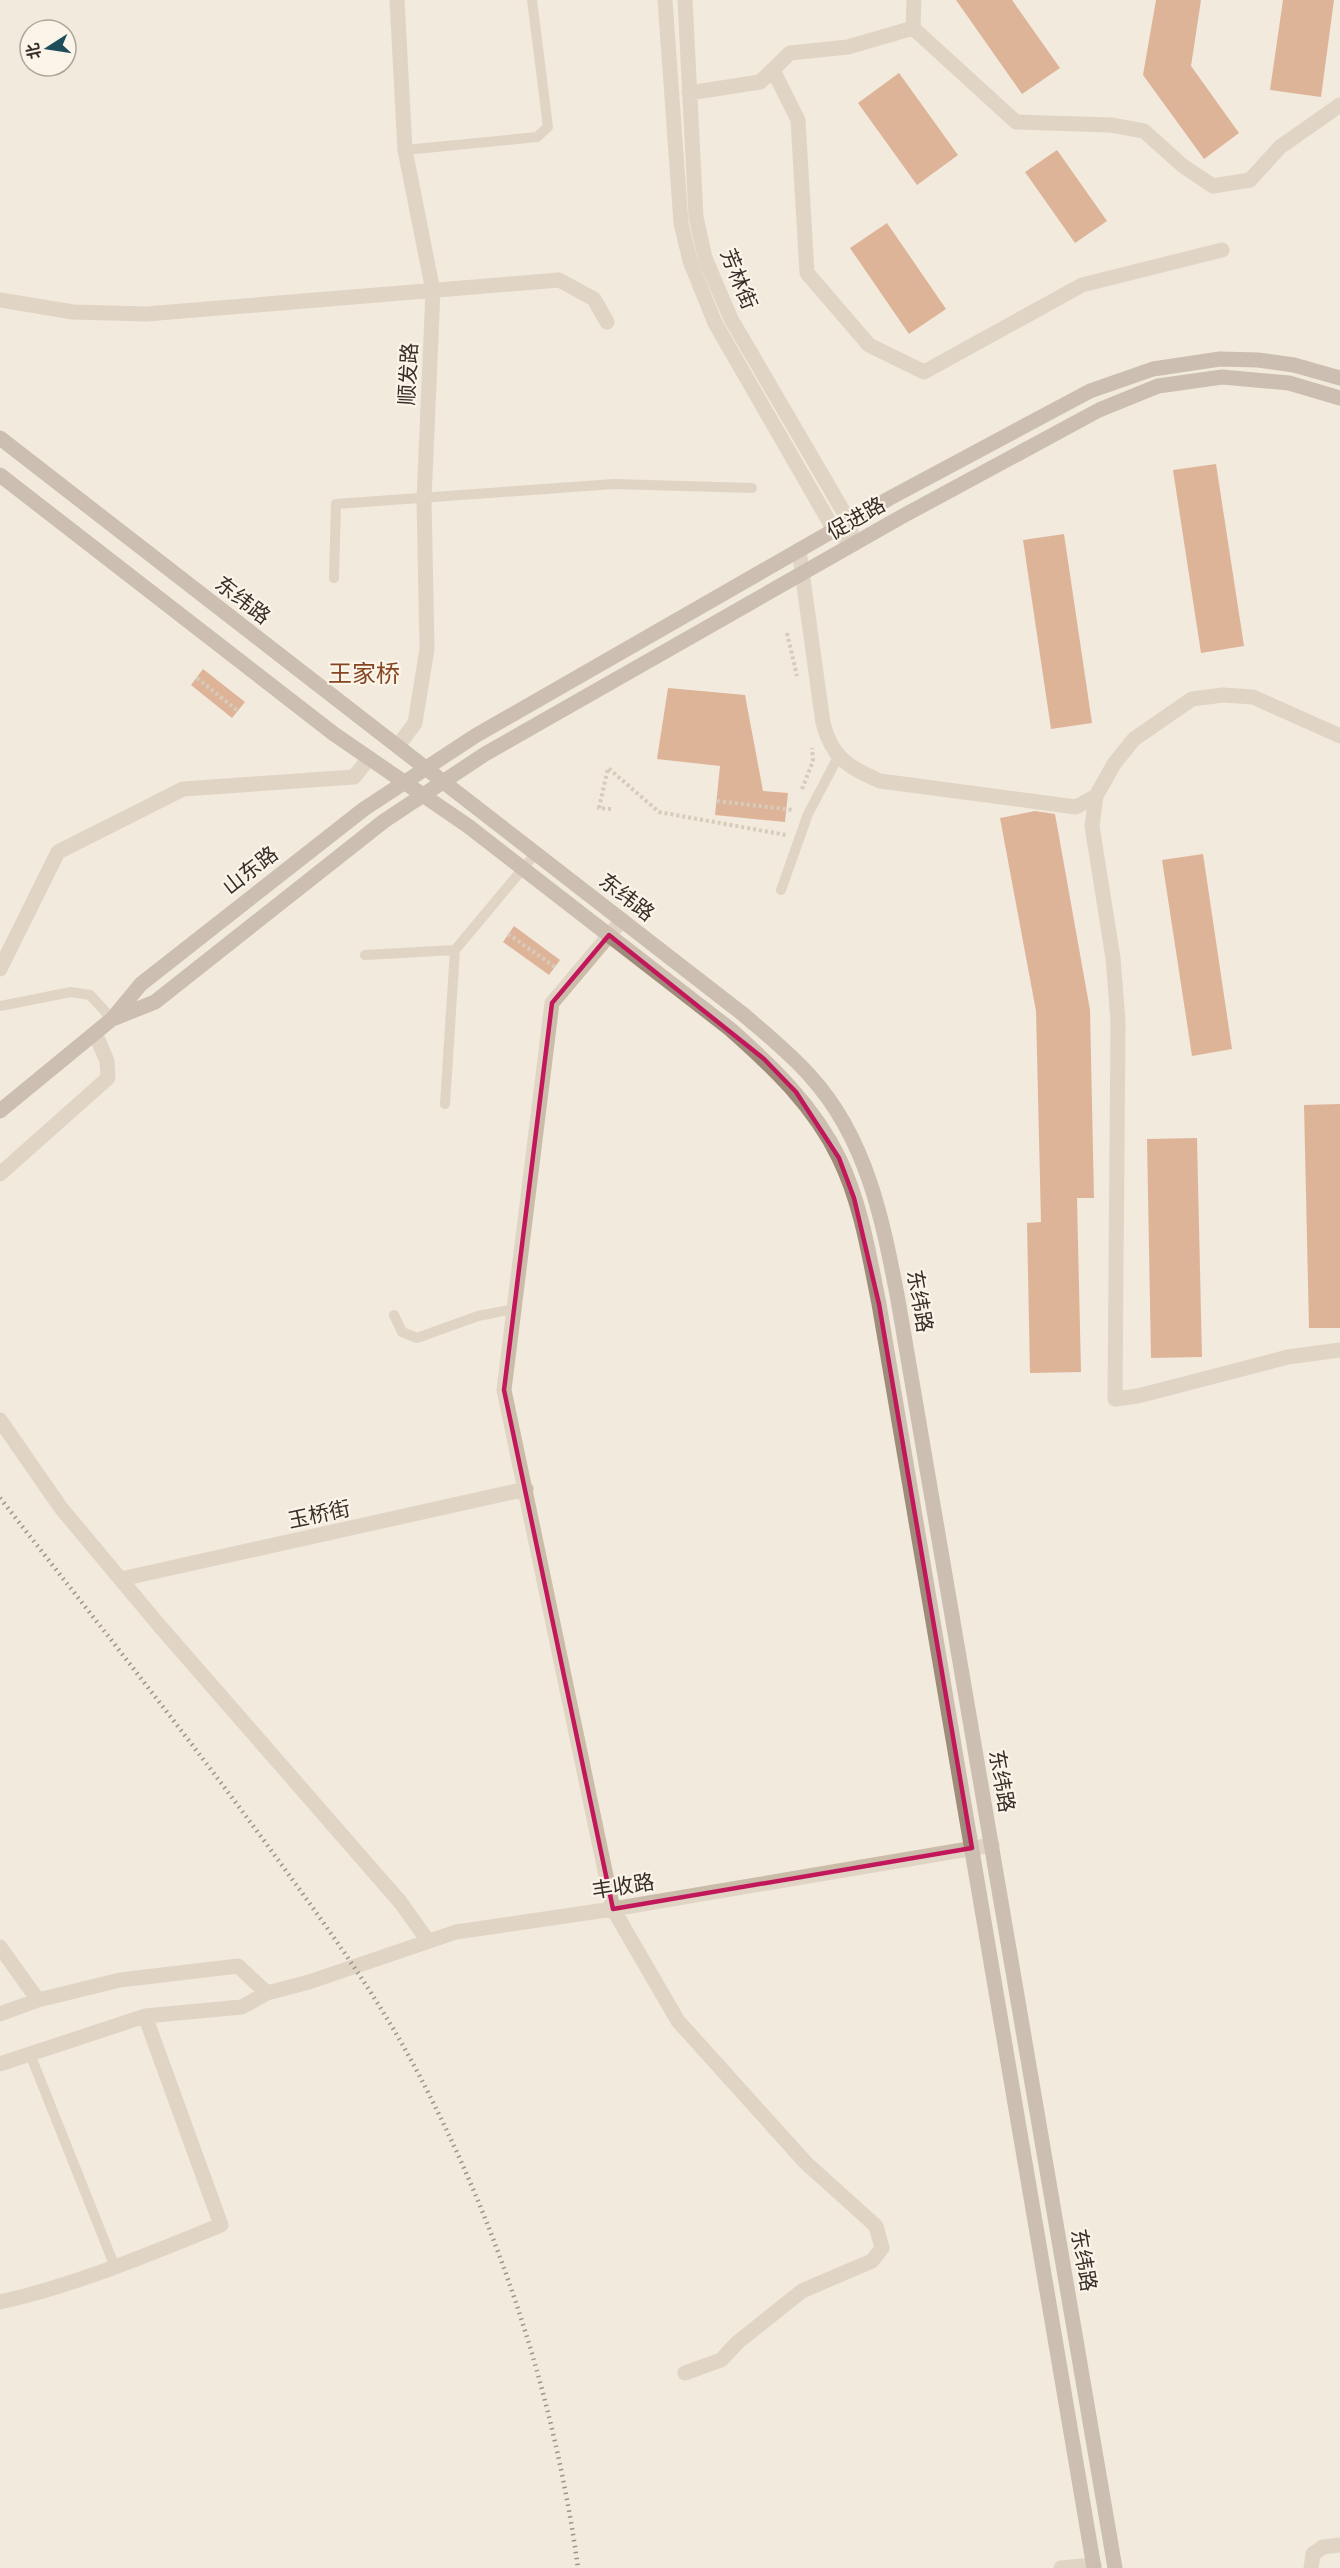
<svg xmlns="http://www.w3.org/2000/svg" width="1340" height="2568" viewBox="0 0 1340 2568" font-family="'Archivo Narrow','Noto Sans SC',sans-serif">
<rect width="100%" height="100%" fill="#f2eadd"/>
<!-- building -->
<path fill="#c57448" d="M956,0h56l48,68 -38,26z
M1156,0h45l-10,66 48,67 -35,26 -61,-84z
M1283,0h51l-13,97 -51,-7z
M899,73l59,82 -41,30 -59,-82z
M1057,150l50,71 -32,22 -50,-71z
M887,223l59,86 -37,25 -59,-86z
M1216,464l28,182 -43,7 -28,-183z
M1064,534l28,189 -41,6 -28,-189z
M203,669l42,33 -13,16 -41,-33z
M668,688l77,7 18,96 25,2 -3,29 -70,-7 5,-49 -63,-7z
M1035,811l20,3 35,196 4,188h-17l4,174 -51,1 -3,-150 14,-1 -5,-211 -36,-193z
M1203,854l29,195 -40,7 -30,-196z
M514,926l46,34 -11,15 -46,-33z
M1340,1104v224h-31l-5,-223z
M1197,1138l5,219 -51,1 -4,-219z"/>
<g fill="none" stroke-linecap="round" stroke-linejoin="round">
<!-- path -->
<path stroke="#b6a693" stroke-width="4" stroke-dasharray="3 3" stroke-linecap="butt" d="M787,633l10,43
M197,678l41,33
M802,789l11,-28 -1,-13
M717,801l76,9
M611,809l-12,-1 9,-40 51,44 127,23
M508,934l47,33"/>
<!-- service -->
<path stroke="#cabca9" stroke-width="10" d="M405,150l132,-13 11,-10 -16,-127
M334,578l2,-74 278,-20 138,4
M781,890l27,-76 30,-57
M365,955l90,-5
M0,1006l71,-14 19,3 22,24
M445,1104l10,-154 81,-97
M394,1315l8,17 15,6 61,-22 36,-7
M30,2054l85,213"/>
<!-- minor -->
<path stroke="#cabca9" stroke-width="15" d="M397,0l8,150 28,141 -9,208 3,150 -12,74 -17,23
M665,0l16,223 9,38 25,62 119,207 20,14
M685,0l11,217 9,41 26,61 118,202 2,11
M913,28l1,-28
M773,70l25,50 9,153 62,72 55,27 158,-87 140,-35
M689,93l71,-11 30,-29 58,-6 65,-19 103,94 95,3 33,6 39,35 30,20 37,-6 30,-33 60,-42
M0,300l73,12 73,2 413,-34 35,19 13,23
M799,550l24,173c9,35 25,44 57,58l196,26 20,-11
M1340,736l-87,-39 -30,-2 -31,4 -58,40 -20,25 -18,32 -4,30 21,132 5,63 -3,378 23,-3 150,-39 52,-7
M622,920l-70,83 -48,387 109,519 65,112 128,142 70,63 6,22 -10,13 -70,30 -64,51 -17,18 -36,13
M0,969l58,-117 125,-63 171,-12 15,-19
M0,1174l108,-96 -1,-17 -12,-28
M0,1420l61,88 97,116 243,279 27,38
M121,1579l405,-90
M0,1947l38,53
M267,1993l42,-11 147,-50 157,-23 379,-64
M0,2014l38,-14 82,-20 118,-14 29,27 -25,14 -97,9 -145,48
M0,2302c77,-17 149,-48 221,-77l-76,-209
M1061,2568l33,-3
M1311,2568l2,-14 10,-7 17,-2"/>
<!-- secondary -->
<path stroke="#9e8b7a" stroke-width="15" d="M0,438l744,577c23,20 47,39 67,62 56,62 72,144 87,223l217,1268
M0,475l334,259 134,92 262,203c42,37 84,77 109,129 22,45 30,97 40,146l215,1264
M115,1018l40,-16 229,-181 101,-67 416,-237 198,-107 59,-24 64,-9 67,6 51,15
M0,1111l112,-92 29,-35 223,-175 111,-73 415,-238 200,-107 63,-22 67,-10 38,1 36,5 46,13"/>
<!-- rail -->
<path stroke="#372f29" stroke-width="4.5" stroke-dasharray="1.5 4.5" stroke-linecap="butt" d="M0,1498c89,114 179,227 265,344 51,70 103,140 145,216 85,157 144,333 168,510"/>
</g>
<!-- marked area -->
<path d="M0 0H1340V2568H0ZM609,935l155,124 32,33 43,66 15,40 25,106 93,544 -359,61 -109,-519 48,-387z" fill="#f2eadd" fill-opacity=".55" fill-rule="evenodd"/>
<path fill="none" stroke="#c2185b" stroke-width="4.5" stroke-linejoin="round" d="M609,935l155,124 32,33 43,66 15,40 25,106 93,544 -359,61 -109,-519 48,-387z"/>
<g text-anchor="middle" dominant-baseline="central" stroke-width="4.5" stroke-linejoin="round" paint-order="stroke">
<!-- street labels -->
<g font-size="21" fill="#372f29" stroke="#faf4e9">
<text transform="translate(739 279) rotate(68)">芳林街</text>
<text transform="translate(408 374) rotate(-87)">顺发路</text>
<text transform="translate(856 518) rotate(-30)">促进路</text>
<text transform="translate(243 600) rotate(38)">东纬路</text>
<text transform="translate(250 870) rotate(-38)">山东路</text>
<text transform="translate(627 897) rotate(38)">东纬路</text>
<text transform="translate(920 1301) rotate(80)">东纬路</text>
<text transform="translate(319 1514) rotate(-12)">玉桥街</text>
<text transform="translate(1002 1781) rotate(80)">东纬路</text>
<text transform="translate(623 1886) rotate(-9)">丰收路</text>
<text transform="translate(1084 2260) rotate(80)">东纬路</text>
</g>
<!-- quarter labels -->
<g font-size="24" fill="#864522" stroke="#faf4e9">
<text x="364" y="673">王家桥</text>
</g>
</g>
<!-- north arrow -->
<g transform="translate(48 48) rotate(258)"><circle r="28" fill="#faf4e9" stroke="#aca59c" stroke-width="1.5"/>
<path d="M0-4.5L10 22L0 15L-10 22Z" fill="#1e4e59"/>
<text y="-9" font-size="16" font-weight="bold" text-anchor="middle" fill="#372f29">北</text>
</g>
</svg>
